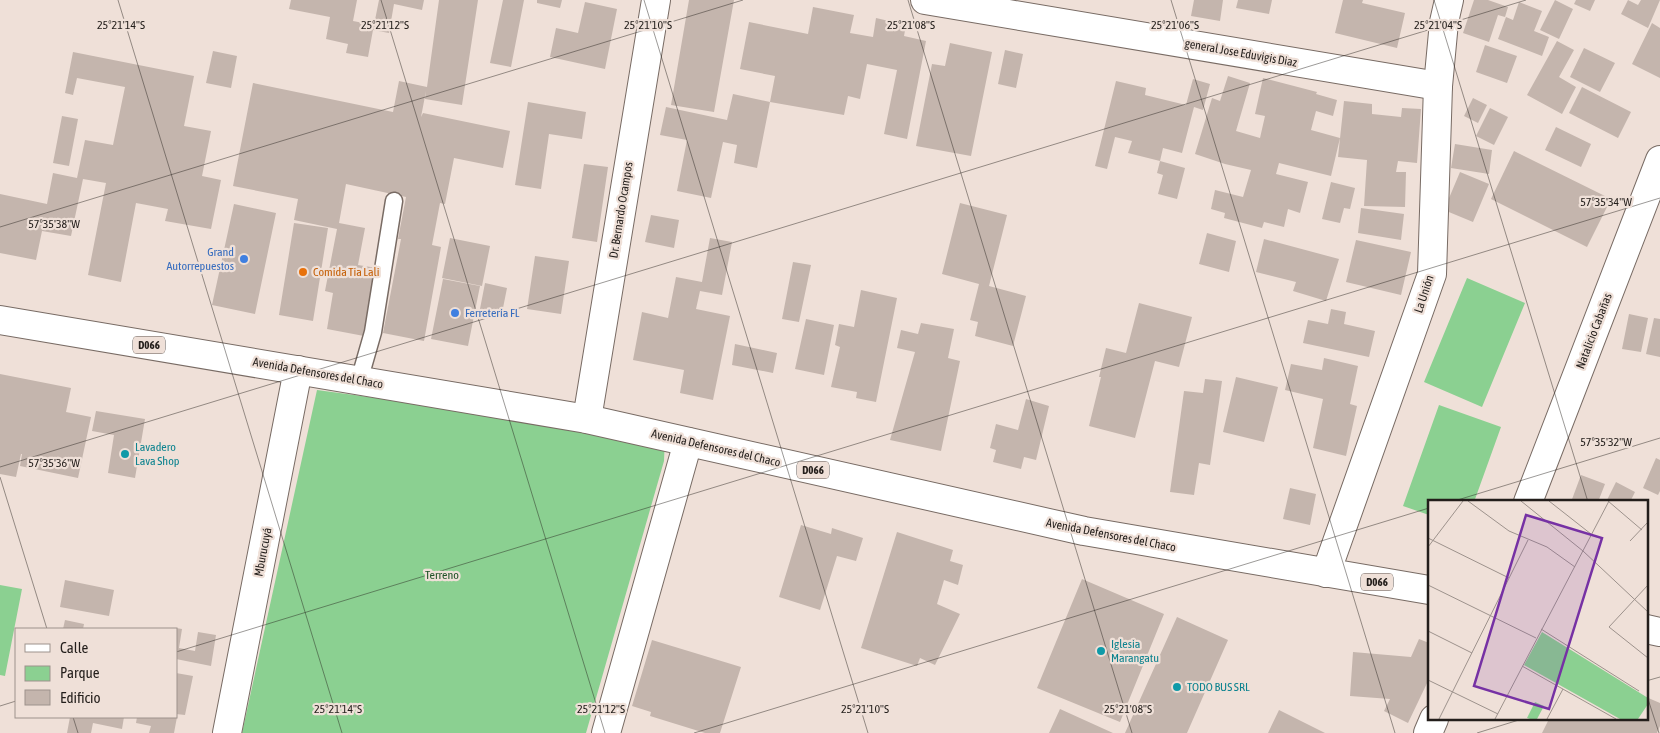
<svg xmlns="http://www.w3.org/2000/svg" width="1660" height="733" viewBox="0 0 1660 733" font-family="'Asap Condensed',sans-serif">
<rect width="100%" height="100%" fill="#efe0d8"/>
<!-- green -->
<path fill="#8bd091" d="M1467,278l58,25 -43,104 -58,-25z
M317,390l348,47 -1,24 -78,272h-344z
M1439,405l62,22 -27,75h-45v13l-26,-9z
M0,585l22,4 -17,87 -5,-1z"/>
<!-- building -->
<path fill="#c4b5ad" d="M291,0h66l-4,21 21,4 5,-25h45l-2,10 -28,-6 -5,29 -16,-3 -5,27 -22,-4 2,-9 -22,-5 4,-22 -41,-8z
M439,0h39l-16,105 -37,-6 1,-8 -5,26 2,-4 87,18 -7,37 -49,-10 -9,46 -5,-1 -8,42 9,2 -17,94 -41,-8 18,-94h-3l8,-42 -60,-13 -7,39 26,5 -7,37 19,3 -13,68 -37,-7 6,-36 -8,-2 12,-62 -43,-9 4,-21 -65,-13 20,-103 140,29 6,-31 28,6z
M503,0h21l-13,67 -21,-4z
M537,0h25l-2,8 -23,-5z
M689,0h45l-20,112 -43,-7z
M1194,0h29l-3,21 -29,-5z
M1238,0h34l-3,14 -33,-6z
M1343,0h20l-1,3 43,10 -8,35 -62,-15z
M1474,0h14l20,7 -3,10 -7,-2 -9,27 -26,-9z
M1555,0l18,9 -14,30 -19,-9z
M1576,0h19l-5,11 -16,-7z
M1628,0l10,5 3,-5h19l-12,28 -27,-14z
M585,2l32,7 -12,60 -55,-12 6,-29 22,5z
M1519,2l23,9 -8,20 15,6 -7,19 -44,-17 8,-22 7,3z
M813,7l41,8 -4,18 23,4 3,-19 30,7 -2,11 22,5 -19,98 -23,-5 13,-64 -30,-6 -7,35 -12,-3 -4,19 -74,-13 5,-26 -35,-7 9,-47 59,12z
M1652,23l8,5v50l-28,-14z
M1557,41l17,9 -15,27 17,10 -14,27 -35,-19z
M950,43l42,9 -21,104 -55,-10 16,-82 13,2z
M1485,45l32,11 -10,27 -31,-11z
M1584,48l31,15 -15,29 -30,-15z
M1005,50l18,4 -7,34 -18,-4z
M213,51l24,5 -6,32 -25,-5z
M73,52l121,24 -10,50 27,5 -9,45 19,4 -10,49 -46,-8 3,-12 -32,-6 -15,79 -33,-7 18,-92 -23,-4 -12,57 -29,-5 -6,29 -36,-7v-59l47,10 6,-31 24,5 8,-38 28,5 12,-58 -48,-9 -4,17 -8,-2z
M1228,76l22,7 -14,48 24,7 5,-22 -10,-2 8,-36 54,14 -1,2 21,6 -4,16 -17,-5 -5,19 29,8 -9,38 -52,-13 -3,11 32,8 -8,31 -12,-4 -4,18 -20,-5 -2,6 -38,-10 1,-5 -14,-4 4,-19 28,7 8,-27 -26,-6 -30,-10 17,-56 8,3z
M1193,79l17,5 -7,26 -9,-3 -12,46 -19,-5 -3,13 -32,-8 4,-12 -17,-4 -8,32 -12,-3 21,-85 30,7 -1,7 41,10z
M1582,87l49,25 -13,26 -49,-25z
M733,94l37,8 -13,66 -23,-5 3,-18 -14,-3 -12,56 -34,-7 10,-51 -27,-5 6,-28 61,13z
M1473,98l14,7 -9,18 -14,-7z
M1344,101l28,3v10l29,3 1,-9 19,1 -4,54 -19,-2 -2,11h10l-1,35 -41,-1 3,-46 -29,-3z
M528,102l58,10 -4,27 -33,-5 -8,55 -26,-4z
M1490,108l18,9 -14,28 -18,-9z
M62,116l16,3 -9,47 -16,-3z
M1556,127l35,17 -10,23 -36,-17z
M1455,144l37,6 -3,24 -38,-6z
M1514,151l97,48 -24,48 -96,-48z
M1160,161l25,7 -8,31 -19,-5 5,-19 -6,-2z
M584,164l24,3 -11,75 -25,-4z
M1460,172l29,12 -16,38 -29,-12z
M1331,182l24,6 -5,21 -6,-1 -4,15 -18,-4z
M960,203l47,12 -18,71 37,10 -13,50 -38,-10 3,-14 -8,-2 9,-36 -37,-10z
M234,204l42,9 -21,101 -43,-9z
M1361,208l43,6 -3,26 -43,-7z
M651,215l28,5 -5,28 -29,-6z
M294,223l34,5 -15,93 -34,-6z
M1207,233l29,8 -7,31 -30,-8z
M450,238l40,8 -8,40 -40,-8z
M710,238l22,4 -10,53 -22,-4 -4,18 34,7 -17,84 -33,-7 4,-23 -51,-10 9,-48 26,6 8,-41 26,5z
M1264,239l75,20 -13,42 -33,-10 3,-9 -40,-10z
M1356,240l55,12 -10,43 -55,-13z
M535,256l34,5 -8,53 -34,-5z
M793,262l18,3 -12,57 -17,-3z
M443,279l37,7 -12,60 -37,-7z
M485,283l22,5 -6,30 -22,-4z
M861,290l36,8 -21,104 -20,-4 1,-6 -26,-5 9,-40 -5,-2 4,-21 15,3z
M1139,303l53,14 -13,50 -24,-6 -20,77 -46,-12 12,-49h-2l7,-29 20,5z
M1331,309l15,3 -2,12 31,7 -6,26 -66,-14 5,-23 20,4z
M1629,314l19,4 -7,34 -19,-3z
M1654,318l6,1v38l-14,-3z
M806,319l28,6 -10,50 -29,-6z
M921,323l33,6 -6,29 12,3 -19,90 -51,-11 25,-88 -18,-4 4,-18 17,4z
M735,344l42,9 -4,20 -41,-8z
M1324,358l34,8 -8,38 7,2 -11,50 -33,-8 10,-49 -38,-9 6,-26 31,6z
M0,374l71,14 -5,24 25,5 -13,61 -58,-12 2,-12h-1l-5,23 -16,-3z
M1236,377l42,10 -14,55 -41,-10z
M1205,379l17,2 -12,84 -11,-2 -5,32 -24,-3 14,-101 19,2z
M1026,399l23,7 -13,54 -12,-3 -3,12 -28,-7 3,-12 -6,-2 6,-24 22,6z
M96,411l49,8 -10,59 -27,-5 6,-38 -22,-4z
M1656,458l4,2v31l-2,4 -15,-7z
M1581,475l24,9 -7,18h-27z
M1616,482l19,10 -5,10h-24z
M1290,488l26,6 -6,31 -27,-6z
M801,525l30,9 1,-6 31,10 -7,23 -19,-5 -17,54 -41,-13z
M897,532l56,18 -3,11 13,4 -5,20 -14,-5 -7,24 23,10 -25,51 -15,-7 -3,8 -56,-18z
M1082,579l82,35 -44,108 -83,-34z
M65,580l49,10 -5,26 -49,-9z
M1177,617l51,23 -41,93h-62z
M65,620l19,4 -1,5h-20z
M176,628l6,1 -3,19 16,3 3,-19 18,3 -5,31 -35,-7z
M1419,639l10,4v36l-21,44 -24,-12 6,-12 -40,-3 3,-44 58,5z
M652,640l89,27 -21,66h-15l-55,-17 1,-4 -19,-6z
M176,673l17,3 -8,39 -9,-1z
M1646,697l14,6v23l-3,7h-115l7,-14h97z
M1060,709l53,24h-64z
M1279,710l46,23h-57z
M70,717h54l-2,12 -29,-6 -2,10h-24z
M137,717h40l-3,16h-25l2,-7 -15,-3z"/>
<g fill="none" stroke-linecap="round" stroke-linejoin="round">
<defs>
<path id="service" d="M359,381l14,-49 21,-131"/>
<path id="minor" d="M925,0l513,86
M587,419l69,-419
M1528,502l132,-342
M227,733l71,-363
M606,733l82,-291"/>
<path id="tertiary" d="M1326,573l106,-299 6,-188 6,-64 5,-22
M1428,733l6,-14"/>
<path id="primary" d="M0,320l587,99 497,112 345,59
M1646,629l14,3"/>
</defs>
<!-- service casing -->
<use href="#service" stroke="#786b64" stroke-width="19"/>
<!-- minor casing -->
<use href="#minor" stroke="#786b64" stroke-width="30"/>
<!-- tertiary casing -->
<use href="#tertiary" stroke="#786b64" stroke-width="30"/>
<!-- primary casing -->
<use href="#primary" stroke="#786b64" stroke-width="30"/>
<!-- service -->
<use href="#service" stroke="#fff" stroke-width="16"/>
<!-- minor -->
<use href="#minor" stroke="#fff" stroke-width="28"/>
<!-- tertiary -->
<use href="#tertiary" stroke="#fff" stroke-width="28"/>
<!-- primary -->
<use href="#primary" stroke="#fff" stroke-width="28"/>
</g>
<!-- ticks -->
<path fill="none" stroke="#231e1b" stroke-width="1" stroke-opacity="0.45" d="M118,0l224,733M381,0l224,733M644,0l224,733M908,0l224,733M1171,0l224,733M1434,0l154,502M0,227l743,-227M0,467l1526,-467M0,477l47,152M1451,502l209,-64M176,652l1484,-454M1646,681l14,-4M1646,693l13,40M0,706l16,-5M73,717l5,16M694,733l735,-225M1477,733l45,-14"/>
<!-- markers -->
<g fill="#3f7fe0" stroke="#efe0d8" stroke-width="2">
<circle cx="244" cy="259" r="5"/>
<circle cx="455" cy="313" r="5"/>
</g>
<circle fill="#e8710a" stroke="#efe0d8" stroke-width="2" cx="303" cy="272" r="5"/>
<g fill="#0f9aa8" stroke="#efe0d8" stroke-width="2">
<circle cx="125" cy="454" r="5"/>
<circle cx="1101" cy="651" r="5"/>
<circle cx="1177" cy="687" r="5"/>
</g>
<g text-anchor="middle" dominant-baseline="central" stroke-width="4.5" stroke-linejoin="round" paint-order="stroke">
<!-- shield labels -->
<g fill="#efe0d8" stroke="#605854" stroke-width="1">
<rect x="133" y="336.5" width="32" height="17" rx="4"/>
<rect x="797" y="461.5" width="32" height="17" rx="4"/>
<rect x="1361" y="573.5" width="32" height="17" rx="4"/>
</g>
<g font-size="11" font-weight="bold" fill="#231e1b">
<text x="149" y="345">D066</text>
<text x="813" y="470">D066</text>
<text x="1377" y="582">D066</text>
</g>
<!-- street labels -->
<g font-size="12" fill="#231e1b" stroke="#efe0d8">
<text transform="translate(1241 53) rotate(10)">general Jose Eduvigis Diaz</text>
<text transform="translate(621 210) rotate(-81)">Dr. Bernardo Ocampos</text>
<text transform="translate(1424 294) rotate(-72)">La Unión</text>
<text transform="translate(1594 331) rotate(-69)">Natalicio Cabañas</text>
<text transform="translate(318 373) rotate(10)">Avenida Defensores del Chaco</text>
<text transform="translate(716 448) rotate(13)">Avenida Defensores del Chaco</text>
<text transform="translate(1111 535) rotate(11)">Avenida Defensores del Chaco</text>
<text transform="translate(263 552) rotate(-79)">Mburucuyá</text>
</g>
<!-- shop labels -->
<g font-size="12" fill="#366cbe" stroke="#efe0d8" text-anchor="end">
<text x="234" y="252">Grand<tspan x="234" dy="14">Autorrepuestos</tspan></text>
<text x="465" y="313" text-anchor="start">Ferretería FL</text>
</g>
<!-- food labels -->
<g font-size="12" fill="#c56008" stroke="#efe0d8" text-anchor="start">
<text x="313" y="272">Comida Tia Lali</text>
</g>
<!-- culture labels -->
<g font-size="12" fill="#0d838f" stroke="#efe0d8" text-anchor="start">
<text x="135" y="447">Lavadero<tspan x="135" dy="14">Lava Shop</tspan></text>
<text x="1111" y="644">Iglesia<tspan x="1111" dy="14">Marangatu</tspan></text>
<text x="1187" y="687">TODO BUS SRL</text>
</g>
<!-- park labels -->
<g font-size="12" fill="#1f5227" stroke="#efe0d8">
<text x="442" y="575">Terreno</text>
</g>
</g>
<!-- overview -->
<g transform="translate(1428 500)">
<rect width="220" height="220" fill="#efe0d8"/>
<path d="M114,132l106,66v6l-10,15h-18l-96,-54zM107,202l9,4 -7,13h-7l-3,-1z" fill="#8bd091"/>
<path fill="none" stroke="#9d928c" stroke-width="1" d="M40,1l41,30 38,16 28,20M93,1l62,50 65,61M121,1l42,33M180,1l34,29M0,38l81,40M202,41l18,-19M0,47l35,-46M0,85l108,53M220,85l-39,42 39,31M113,129l98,62M0,131l44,22M94,166l94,53M0,180l70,34M11,219l89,-179M67,219l114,-218M119,219l16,-30"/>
<path fill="#7631a4" fill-opacity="0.15" stroke="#7631a4" stroke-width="2.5" d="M98,15l76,23 -53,171 -75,-23z"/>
<rect width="220" height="220" fill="none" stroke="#231e1b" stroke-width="2.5"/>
</g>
<g font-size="12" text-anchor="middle" fill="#231e1b" stroke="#efe0d8" stroke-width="4.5" stroke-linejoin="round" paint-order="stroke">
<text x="121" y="29">25°21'14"S</text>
<text x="385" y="29">25°21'12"S</text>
<text x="648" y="29">25°21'10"S</text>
<text x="911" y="29">25°21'08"S</text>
<text x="1175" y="29">25°21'06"S</text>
<text x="1438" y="29">25°21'04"S</text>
<text x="1606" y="206">57°35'34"W</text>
<text x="54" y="228">57°35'38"W</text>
<text x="1606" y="446">57°35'32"W</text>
<text x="54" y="467">57°35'36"W</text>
<text x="338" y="713">25°21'14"S</text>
<text x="601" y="713">25°21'12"S</text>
<text x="865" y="713">25°21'10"S</text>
<text x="1128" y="713">25°21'08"S</text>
</g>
<!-- legend -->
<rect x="15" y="628" width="162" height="90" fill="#efe0d8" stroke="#9d928c"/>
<rect x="25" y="644" width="25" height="8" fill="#ffffff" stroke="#9d928c"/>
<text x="60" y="653" font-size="15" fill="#231e1b">Calle</text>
<rect x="25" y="666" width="25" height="15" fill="#8bd091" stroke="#9d928c"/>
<text x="60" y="678" font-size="15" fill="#231e1b">Parque</text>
<rect x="25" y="690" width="25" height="15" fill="#c4b5ad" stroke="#9d928c"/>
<text x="60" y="703" font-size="15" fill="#231e1b">Edificio</text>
</svg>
